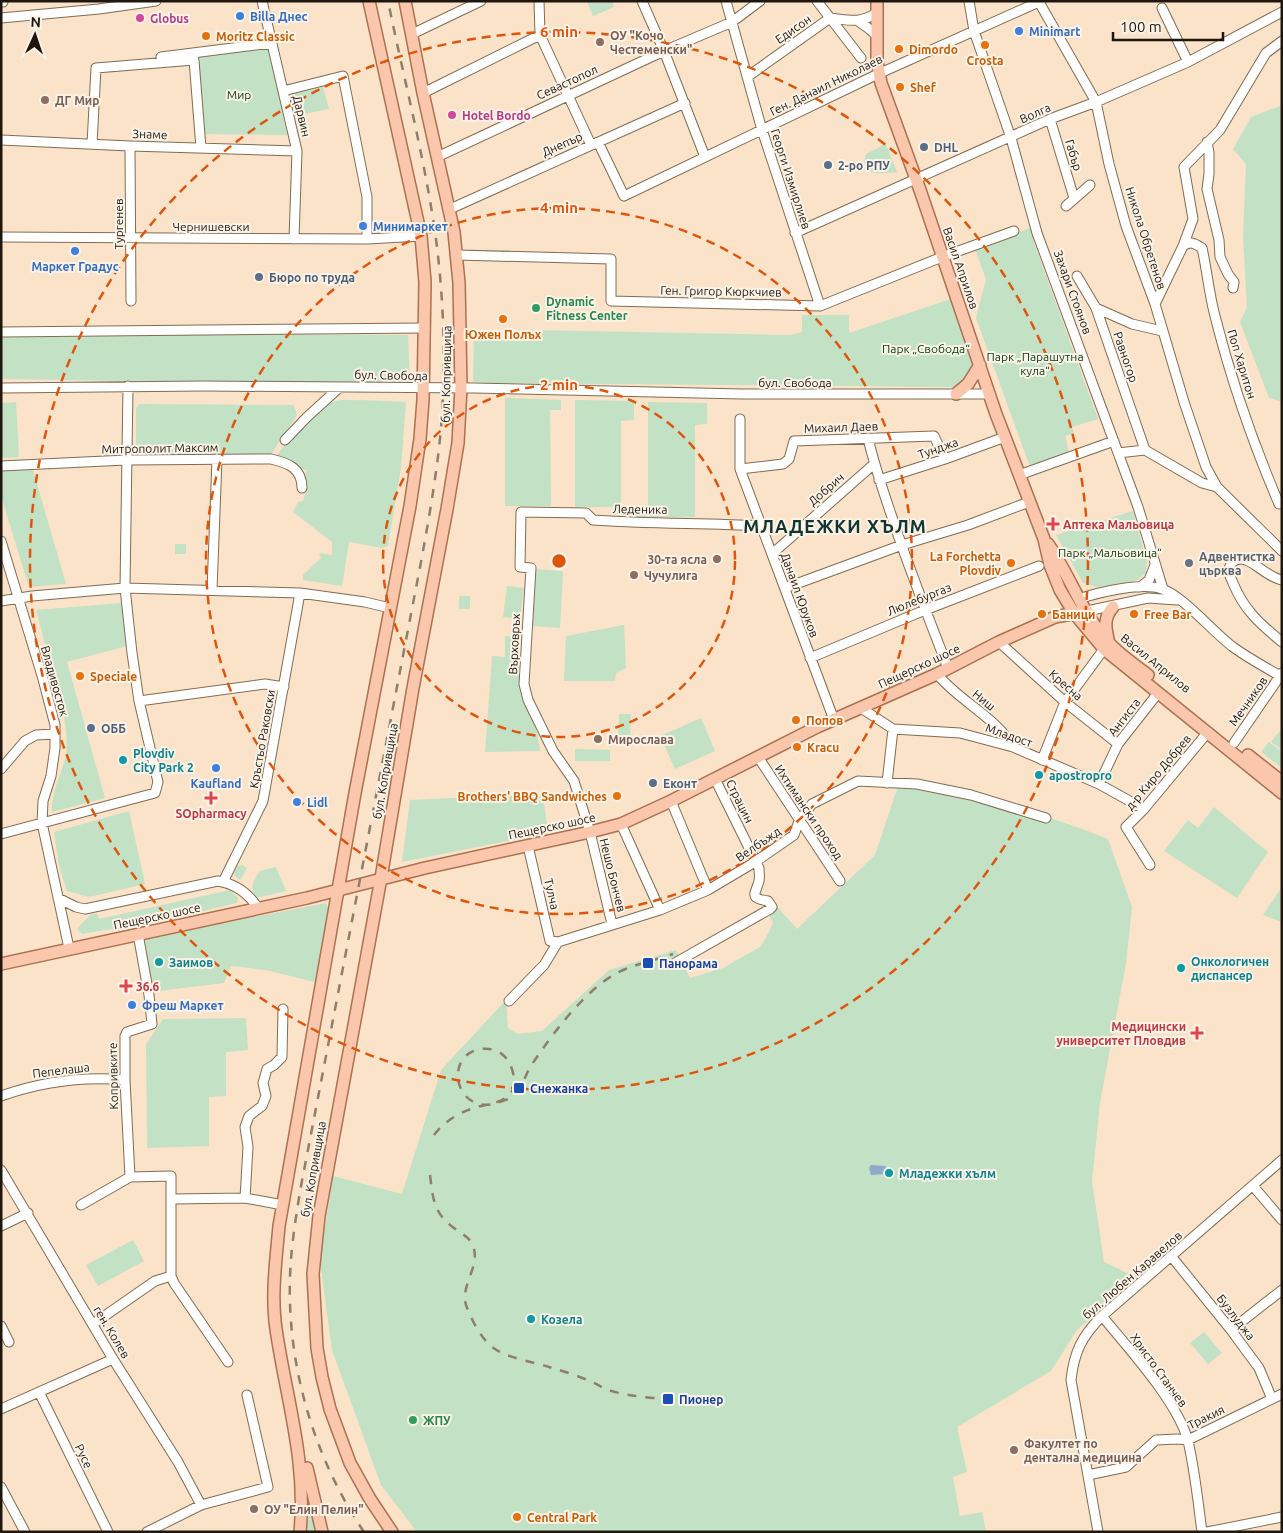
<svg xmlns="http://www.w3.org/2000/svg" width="1283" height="1533" viewBox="0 0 1283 1533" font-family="Ubuntu,sans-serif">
<rect width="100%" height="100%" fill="#fae3c8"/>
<!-- green -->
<path fill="#c3e1c5" d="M587,1h25l2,6 -21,9z
M270,47l17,88 -84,-1 -7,-77z
M323,87l6,22 -35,7 -5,-21z
M1282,105v297l-13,-4 -29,-76 7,-15 -4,-70 3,-73 -13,-15 18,-32z
M885,142l12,30c-8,1 -30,4 -32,-6 -1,-3 0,-9 1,-12l14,-7z
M1032,227l2,7 -1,6 65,179 -26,8 2,6 -9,3 4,17 -39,14 -54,-149 10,-39 -11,-30z
M951,299l22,67 -6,14 -13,7 -465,-4 -15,-1 -1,-1 1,-41 58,1v-11l259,5 11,-3v-17h47v18z
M1,334l407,1 2,50 -409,-6z
M505,398l56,2v10h-11l1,96h-46z
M360,400l46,2 -5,66 -13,78 -6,2 -33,-6 -7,44 -39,-6v-5l18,-17 -2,-5 13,2v-13l-39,-30 5,-10 5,-1c4,-13 7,-12 1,-26l4,-5 -9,-1 -23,-12c11,-16 41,-53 60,-56 8,-2 17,0 24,-1z
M575,400l59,1v19l-13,1v86h-46z
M16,402l3,55 -18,1v-55z
M648,402l59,1v21l-12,1v92h-61v-9l14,-1z
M140,404l154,1 3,10 -27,41 -130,-2 -4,-3v-43z
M1,470h32l33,114 -37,3 -28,-91z
M1133,511l14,52 -1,10 -9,7 -39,7 -15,-4 -27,-48z
M175,544h11v10h-11z
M534,569l29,2 -3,57 -28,-2z
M507,586l17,2 -4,31 -17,-2z
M459,596h11v13h-11z
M121,603l6,43 -60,16 38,136 -53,14c-1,-18 8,-35 13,-53 3,-14 1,-30 -1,-43l-28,-106z
M624,625l2,43 -10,5 -1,8h-51l2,-45z
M505,636l13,1c0,18 0,36 5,54 7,20 15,38 17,60l-55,1 7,-96 13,1z
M619,714h12l-1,27h-12z
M701,718l14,33 -40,18 -15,-33z
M1280,731l2,1v18l-11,-8z
M1269,742l13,10v16l-21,-16z
M575,749l35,1v11h-35z
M900,780c69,16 142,32 208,59l24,68 -6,56 -26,140 -8,78 12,81 34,16 -61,52 -26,41 -94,56 10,45 -14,5 7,39 22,-4 4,20h-569l-36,-47 -49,-135 -12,-89 13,-85 69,18 39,-124 65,-70 2,28 10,6 24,-3 67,-61 67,-20 14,28 33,-10 37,-21 8,-13 5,-11 -4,-8 6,-11 22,25 78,-74z
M496,796h47l5,37 -146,29 8,-62z
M1214,807l54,45 -31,46 -73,-47 24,-31 10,8z
M129,811l16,73 -56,13 -22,-6 -8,-25 -5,-34z
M242,865l5,3 -7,12 -5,-4 -1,-4 4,-6z
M276,867l10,24 -25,6h-5c-7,-11 -2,-17 4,-26z
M1282,887v35l-19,-7z
M230,890l8,8 -1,5 -47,11 -8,-1 -70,16 -30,5 -5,-5 14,-15h6l2,5z
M326,903l3,6 -14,73 -49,-12 -35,-4 -7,17 -74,9 -8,-53z
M246,1018l2,32 -22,2v44l-17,1v49l-62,2 -1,-104 17,-25z
M133,1240l11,21 -46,25 -12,-21z
M1204,1332l18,21 -14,11 -18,-21z
M308,1494l8,38h-11z"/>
<!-- water -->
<path fill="#8ea9ca" d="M871,1165l15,1 -1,8 -14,1 -2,-7z"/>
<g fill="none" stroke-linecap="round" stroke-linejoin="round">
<defs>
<path id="minor" d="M262,1l35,150 -3,88
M539,1l1,34 51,110
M642,1l22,50 41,106
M726,1l36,129 58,176
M817,1l44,57
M969,1l5,30 37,107 26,95 101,274 25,82
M3,2v-1
M1039,2l57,100 13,62 17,62 29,78 29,98 22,65 11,20
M1162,8l26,54
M1,18l98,-9 57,-8
M858,21l10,7 9,8
M412,34l69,-33
M161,57l111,-14
M747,77l83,-59c20,2 28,6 47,-5
M283,91l60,-15 24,121v42
M423,93l117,-58
M1050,119l24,79
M1,140l129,6 167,5
M598,142l26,54 254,-122 163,-73
M1207,142l2,11v21l-2,15 12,51 1,17 8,17 6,8 -1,6
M92,144l4,-76 98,-8 7,88
M130,146l1,155
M437,157l227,-106 68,-29 28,-21
M1066,206l24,-21
M450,209l235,-106
M795,233l255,-114 46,-17 92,-40 94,-50
M1,237l366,2 54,-3
M1183,246c8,-5 11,-3 19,2 5,22 7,46 13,68 16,64 38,127 64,188
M457,255l154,4v42l209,5 122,-49 72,-26
M1077,276l19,32 49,142
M1155,304l28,-58 10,-27 -9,-52 36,-37 46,-77 16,-12
M1096,308l36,16 30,7
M1,332l424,-4
M1,388l203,-2 269,2 270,6h247
M740,419v50l94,251
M868,438c7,31 18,61 28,91 16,47 34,93 52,139
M285,440l22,-23 33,-30
M1118,453l27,-3 57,33 15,4 65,64
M1,466l125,-6 145,-1c17,4 31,9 31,29
M740,469l43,-5 6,-5 5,-18 140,-5 11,23
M1019,475l95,-34
M879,480l66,-21 60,-22
M1,541l42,138 12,46v23l-4,28 -8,25 -1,22 27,125
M772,554l102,-90
M1282,580c-16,-3 -29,-21 -41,-21 -4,0 -8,2 -10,5 -4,6 -1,13 2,19 11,27 27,41 49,59
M1140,587l9,-7 6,-15
M785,588l117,-43 66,-20 61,-23
M212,590l5,-131
M1079,599c20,-7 63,-17 83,-10 20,6 52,44 71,58 15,11 32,20 49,30
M1,601l31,-5 93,-8 175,5 65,9 25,6
M1087,611l61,-13 29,2
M999,642l66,60 53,42
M810,658l115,-48 114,-44
M937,674c22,27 60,44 76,73
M139,701l126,-17 19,3
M861,708l32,21 67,4 53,14 86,37 45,25
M1234,743l48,-70
M758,757l82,124
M1042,760l23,-58 39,-53
M1,769l24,-28 11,-6 19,-1
M887,783l6,-54
M1099,784l19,-40 40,-51
M671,801l37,89
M621,824l39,86
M1,834l154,-41 3,-11 -19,-81 -7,-48 -7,-65 3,-202
M528,846l22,95 8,1 102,-32 48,-20 47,-28 39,-27 5,-14 13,-17 46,-23 59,3 54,11 75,23
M1150,865l-24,-38 18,-18 64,-77
M223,882l40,-81 37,-208
M58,898l18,9 9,2 133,-28c17,3 31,13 40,27
M612,924l-22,-92 -16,-51 -21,-30 -25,-51 -4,-16 7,-116 -11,-1 1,-55 65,1 7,7c56,4 112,3 168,6
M675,963l95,-54 2,-2 -4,-6c-19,-3 -13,-6 -9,-20 1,-4 0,-9 0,-13l-44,-89
M509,1001l35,-36 14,-23
M1,1096c40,-14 81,-20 124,-16
M1,1170l112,189 65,103 23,43
M130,1177l-5,-97v-44l2,-4 25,-8 -3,-29 -11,-61
M1253,1186l29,34
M245,1198l3,-51 -3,-20 4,-11 13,-10 4,-10 -3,-13 4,-14 7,-4 8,-8 1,-48
M172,1199l73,-1 38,7
M81,1205l49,-28 41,-1v100
M1,1226l27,-13
M1171,1256l60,74 28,38 13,31
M1102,1316c26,32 76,86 86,125 7,30 10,61 14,91
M93,1324l62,-43 16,-5 3,7 54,79
M1,1326l8,16
M1231,1330l51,-40
M39,1392l69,140
M1,1409l112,-50
M1088,1475l38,-8 30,-27 21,-1 11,1 94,-46
M1,1487l24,45
M147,1532l54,-27 67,-18 -21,-92
M1098,1532l-27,-152c3,-28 11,-44 31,-64l180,-156
M1207,1532l75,-15"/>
<path id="major" d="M877,1v60l4,22 39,107 76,224 48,125 6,26 10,25 14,23 30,36 178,144
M956,394l12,-10 12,-19
M1048,544c22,31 35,72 61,99 11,12 26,22 39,32
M1108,639c-3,-13 -4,-22 5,-32
M1248,755l34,27
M1,964l306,-66 118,-30 165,-36 31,-8 50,-23 146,-74 120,-53 62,-32 56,-25 32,-6
M307,1468l15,64
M300,1532c7,-72 -14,-134 -24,-203 -5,-34 0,-69 3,-103l76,-433 55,-287 10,-67 3,-39 2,-118 -4,-46 -52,-235
M392,1532l-22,-33 -20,-36 -20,-54 -8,-32 -5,-29 -4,-74 6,-58 62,-338 32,-190 34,-179 11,-66 3,-55 -1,-55 -1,-50 -5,-51 -31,-139 -18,-92"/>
</defs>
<!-- minor casing -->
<use href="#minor" stroke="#806c54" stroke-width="11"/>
<!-- major casing -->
<use href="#major" stroke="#ab7150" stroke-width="14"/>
<!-- minor -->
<use href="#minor" stroke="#fff" stroke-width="9"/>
<!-- major -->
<use href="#major" stroke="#fac7ac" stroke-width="11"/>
<!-- rail -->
<path stroke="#8e7e6c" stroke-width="2.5" stroke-dasharray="9 9" stroke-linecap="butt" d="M434,1135c10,-13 24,-22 40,-27 11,-4 26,-4 35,-13 10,-8 4,-30 -4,-38 -6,-7 -15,-9 -24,-8 -37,5 -27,63 12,55 7,-2 16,-4 21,-9 7,-5 11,-18 15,-26 5,-8 10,-15 15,-22 17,-24 43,-56 68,-71 17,-11 41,-15 61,-22
M430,1175c3,23 3,38 24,53 7,6 15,8 19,18 8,20 -13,39 -7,59 5,14 16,36 29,44 13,9 38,13 54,18 14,4 30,9 43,15 5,2 9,5 14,7 22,9 65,10 90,12
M364,1532c-50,-74 -77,-166 -74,-255 1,-31 6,-61 11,-91l120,-624c8,-44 16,-89 20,-134 5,-63 3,-127 -5,-189 -11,-80 -32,-159 -48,-238"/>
</g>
<!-- distance rings -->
<g fill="none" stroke="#de560c" stroke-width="2.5" stroke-dasharray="9 6">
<circle cx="559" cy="561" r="176"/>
<circle cx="559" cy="561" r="353"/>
<circle cx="559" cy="561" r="529"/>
</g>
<!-- markers -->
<g fill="#3f7fe0" stroke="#fcf3e8" stroke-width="2">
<circle cx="240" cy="16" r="5"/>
<circle cx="1019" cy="31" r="5"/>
<circle cx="363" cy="226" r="5"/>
<circle cx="75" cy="251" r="5"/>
<circle cx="216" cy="768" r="5"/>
<circle cx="297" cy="802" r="5"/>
<circle cx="132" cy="1005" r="5"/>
</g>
<g fill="#d1479c" stroke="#fcf3e8" stroke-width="2">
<circle cx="140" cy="18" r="5"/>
<circle cx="452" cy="115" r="5"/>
</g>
<g fill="#e8710a" stroke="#fcf3e8" stroke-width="2">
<circle cx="206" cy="36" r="5"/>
<circle cx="985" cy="45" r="5"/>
<circle cx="899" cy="49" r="5"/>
<circle cx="900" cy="87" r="5"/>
<circle cx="503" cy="319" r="5"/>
<circle cx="1011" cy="563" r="5"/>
<circle cx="1042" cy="614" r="5"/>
<circle cx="1134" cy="614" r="5"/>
<circle cx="80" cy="676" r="5"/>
<circle cx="796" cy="720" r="5"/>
<circle cx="797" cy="747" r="5"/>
<circle cx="617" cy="796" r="5"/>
<circle cx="517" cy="1517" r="5"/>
</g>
<g fill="#8d6e63" stroke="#fcf3e8" stroke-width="2">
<circle cx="600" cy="42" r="5"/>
<circle cx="45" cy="100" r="5"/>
<circle cx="717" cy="559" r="5"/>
<circle cx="634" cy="575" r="5"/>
<circle cx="598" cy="739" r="5"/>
<circle cx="1014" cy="1450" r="5"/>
<circle cx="254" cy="1509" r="5"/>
</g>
<g fill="#5c6f8a" stroke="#fcf3e8" stroke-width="2">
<circle cx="924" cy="147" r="5"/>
<circle cx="828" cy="165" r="5"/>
<circle cx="259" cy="277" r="5"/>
<circle cx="91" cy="728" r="5"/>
<circle cx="653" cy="783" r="5"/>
</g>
<g fill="#2e9e5b" stroke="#fcf3e8" stroke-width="2">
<circle cx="536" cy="308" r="5"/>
<circle cx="413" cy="1420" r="5"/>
</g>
<g fill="#e0444e" stroke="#fcf3e8" stroke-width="2">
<path d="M1050.5 516.5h5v5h5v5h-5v5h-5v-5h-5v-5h5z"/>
<path d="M208.5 790.5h5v5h5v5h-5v5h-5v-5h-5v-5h5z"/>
<path d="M123.5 978.5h5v5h5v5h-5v5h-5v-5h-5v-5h5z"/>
<path d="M1194.5 1025.5h5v5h5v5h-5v5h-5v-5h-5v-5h5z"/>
</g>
<circle fill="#6b7280" stroke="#fcf3e8" stroke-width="2" cx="1189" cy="563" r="5"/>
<g fill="#0f9aa8" stroke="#fcf3e8" stroke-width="2">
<circle cx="123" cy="760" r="5"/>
<circle cx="1039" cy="775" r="5"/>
<circle cx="159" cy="962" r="5"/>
<circle cx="1181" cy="968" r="5"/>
<circle cx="889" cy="1173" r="5"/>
<circle cx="531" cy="1319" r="5"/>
</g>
<g fill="#1a4fb4" stroke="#fcf3e8" stroke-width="2">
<rect x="642" y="957" width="12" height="12" rx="2.5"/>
<rect x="513" y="1082" width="12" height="12" rx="2.5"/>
<rect x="662" y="1393" width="12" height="12" rx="2.5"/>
</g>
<g text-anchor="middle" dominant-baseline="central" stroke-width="4" stroke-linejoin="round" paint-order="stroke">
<!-- shop labels -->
<g font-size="12" font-weight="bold" fill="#366cbe" stroke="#fcf3e8" text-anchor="start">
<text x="250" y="16">Billa Днес</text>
<text x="1029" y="31">Minimart</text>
<text x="373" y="226">Минимаркет</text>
<text x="75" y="266" text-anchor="middle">Маркет Градус</text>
<text x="216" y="783" text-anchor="middle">Kaufland</text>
<text x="307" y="802">Lidl</text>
<text x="142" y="1005">Фреш Маркет</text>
</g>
<!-- hotel labels -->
<g font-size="12" font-weight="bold" fill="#b23c85" stroke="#fcf3e8" text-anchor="start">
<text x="150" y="18">Globus</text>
<text x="462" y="115">Hotel Bordo</text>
</g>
<!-- street labels -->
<g font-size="12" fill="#1f170e" stroke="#fcf3e8">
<text transform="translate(793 29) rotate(-35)">Едисон</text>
<text transform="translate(567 82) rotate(-25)">Севастопол</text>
<text transform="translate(826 85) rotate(-26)">Ген. Данаил Николаев</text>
<text transform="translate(1035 113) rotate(-24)">Волга</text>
<text transform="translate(302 116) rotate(77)">Дарвин</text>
<text transform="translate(150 134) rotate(2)">Знаме</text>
<text transform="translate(562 144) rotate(-24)">Днепър</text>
<text transform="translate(1074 155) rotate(73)">Габър</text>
<text transform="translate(791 179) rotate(72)">Георги Измирлиев</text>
<text transform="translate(118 224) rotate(-90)">Тургенев</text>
<text x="211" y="226">Чернишевски</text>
<text transform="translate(1146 238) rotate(72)">Никола Обретенов</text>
<text transform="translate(961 268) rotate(71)">Васил Априлов</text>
<text transform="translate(721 291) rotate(1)">Ген. Григор Кюркчиев</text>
<text transform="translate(1073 292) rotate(70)">Захари Стоянов</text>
<text transform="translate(1126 357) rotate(71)">Равногор</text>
<text transform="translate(1242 364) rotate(73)">Поп Харитон</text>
<text transform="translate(446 374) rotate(-89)">бул. Копривщица</text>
<text transform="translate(391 375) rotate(1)">бул. Свобода</text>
<text x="795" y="382">бул. Свобода</text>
<text transform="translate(841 427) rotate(-2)">Михаил Даев</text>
<text transform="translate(160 448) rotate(-1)">Митрополит Максим</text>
<text transform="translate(938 448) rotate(-19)">Тунджа</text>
<text transform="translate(826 489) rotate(-41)">Добрич</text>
<text transform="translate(640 509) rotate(1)">Леденика</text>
<text transform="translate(800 595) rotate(70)">Данаил Юруков</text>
<text transform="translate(919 599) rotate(-22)">Люлебургаз</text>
<text transform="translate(514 644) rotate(-87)">Върховръх</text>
<text transform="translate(1156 663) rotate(39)">Васил Априлов</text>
<text transform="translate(919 666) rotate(-25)">Пещерско шосе</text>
<text transform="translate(55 681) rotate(74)">Владивосток</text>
<text transform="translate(1066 685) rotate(41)">Кресна</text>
<text transform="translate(984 700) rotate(39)">Ниш</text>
<text transform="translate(1248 701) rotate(-55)">Мечников</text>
<text transform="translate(1124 717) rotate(-52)">Ангиста</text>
<text transform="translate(1009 735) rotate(19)">Младост</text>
<text transform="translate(262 739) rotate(-80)">Кръстьо Раковски</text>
<text transform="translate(385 771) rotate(-80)">бул. Копривщица</text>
<text transform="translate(1158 772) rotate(-50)">д-р Киро Добрев</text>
<text transform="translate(740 801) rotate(64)">Страцин</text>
<text transform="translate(809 812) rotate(56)">Ихтимански проход</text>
<text transform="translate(552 826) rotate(-12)">Пещерско шосе</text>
<text transform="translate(758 844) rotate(-34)">Велбъжд</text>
<text transform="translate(613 875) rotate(76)">Нешо Бончев</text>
<text transform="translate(552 894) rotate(77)">Тулча</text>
<text transform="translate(157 916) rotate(-12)">Пещерско шосе</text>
<text transform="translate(61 1070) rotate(-7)">Пепелаша</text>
<text transform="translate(113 1076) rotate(-91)">Копривките</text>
<text transform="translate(313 1169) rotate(-80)">бул. Копривщица</text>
<text transform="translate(1132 1275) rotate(-41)">бул. Любен Каравелов</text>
<text transform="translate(1236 1317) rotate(52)">Бузлуджа</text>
<text transform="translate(112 1332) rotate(59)">ген. Колев</text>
<text transform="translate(1159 1370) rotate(54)">Христо Станчев</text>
<text transform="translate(1206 1417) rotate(-26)">Тракия</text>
<text transform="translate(84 1456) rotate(64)">Русе</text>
</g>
<!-- education labels -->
<g font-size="12" font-weight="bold" fill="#785e54" stroke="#fcf3e8" text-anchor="start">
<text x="610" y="35">ОУ "Кочо<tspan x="610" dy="14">Честеменски"</tspan></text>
<text x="55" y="100">ДГ Мир</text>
<text x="707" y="559" text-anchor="end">30-та ясла</text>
<text x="644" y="575">Чучулига</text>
<text x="608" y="739">Мирослава</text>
<text x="1024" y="1443">Факултет по<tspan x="1024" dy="14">дентална медицина</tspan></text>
<text x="264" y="1509">ОУ "Елин Пелин"</text>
</g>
<!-- food labels -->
<g font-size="12" font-weight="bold" fill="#c56008" stroke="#fcf3e8" text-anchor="start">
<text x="216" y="36">Moritz Classic</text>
<text x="909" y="49">Dimordo</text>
<text x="985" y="60" text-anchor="middle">Crosta</text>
<text x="910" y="87">Shef</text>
<text x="503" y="334" text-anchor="middle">Южен Полъх</text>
<text x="1001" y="556" text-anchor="end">La Forchetta<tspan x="1001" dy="14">Plovdiv</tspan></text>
<text x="1052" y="614">Баници</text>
<text x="1144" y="614">Free Bar</text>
<text x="90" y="676">Speciale</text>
<text x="806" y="720">Попов</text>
<text x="807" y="747">Kracu</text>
<text x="607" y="796" text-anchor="end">Brothers' BBQ Sandwiches</text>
<text x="527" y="1517">Central Park</text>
</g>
<!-- park labels -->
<g font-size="12" fill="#0d4017" stroke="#fcf3e8">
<text x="239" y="94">Мир</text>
<text x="926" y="348">Парк „Свобода“</text>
<text x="1035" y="356">Парк „Парашутна<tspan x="1035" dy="14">кула“</tspan></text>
<text x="1110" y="552">Парк „Мальовица“</text>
</g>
<!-- service labels -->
<g font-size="12" font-weight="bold" fill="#4e5e75" stroke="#fcf3e8" text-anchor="start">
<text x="934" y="147">DHL</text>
<text x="838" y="165">2-ро РПУ</text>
<text x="269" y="277">Бюро по труда</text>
<text x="101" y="728">ОББ</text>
<text x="663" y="783">Еконт</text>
</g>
<!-- leisure labels -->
<g font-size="12" font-weight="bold" fill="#27864d" stroke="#fcf3e8" text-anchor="start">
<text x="546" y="301">Dynamic<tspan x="546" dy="14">Fitness Center</tspan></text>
<text x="423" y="1420">ЖПУ</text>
</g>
<!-- health labels -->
<g font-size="12" font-weight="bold" fill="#be3a42" stroke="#fcf3e8" text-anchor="start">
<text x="1063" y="524">Аптека Мальовица</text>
<text x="211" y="813" text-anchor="middle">SOpharmacy</text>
<text x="136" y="986">36.6</text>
<text x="1186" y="1026" text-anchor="end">Медицински<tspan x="1186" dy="14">университет Пловдив</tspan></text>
</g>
<!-- worship labels -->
<g font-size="12" font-weight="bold" fill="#5b616d" stroke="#fcf3e8" text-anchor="start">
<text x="1199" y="556">Адвентистка<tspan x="1199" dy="14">църква</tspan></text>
</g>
<!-- culture labels -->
<g font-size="12" font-weight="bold" fill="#0d838f" stroke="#fcf3e8" text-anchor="start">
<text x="133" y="753">Plovdiv<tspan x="133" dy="14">City Park 2</tspan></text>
<text x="1049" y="775">apostropro</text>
<text x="1191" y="961">Онкологичен<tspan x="1191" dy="14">диспансер</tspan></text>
<text x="169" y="962">Заимов</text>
<text x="899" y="1173">Младежки хълм</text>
<text x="541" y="1319">Козела</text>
</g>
<!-- transit labels -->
<g font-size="12" font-weight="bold" fill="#164399" stroke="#fcf3e8" text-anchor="start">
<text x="659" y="963">Панорама</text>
<text x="530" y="1088">Снежанка</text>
<text x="679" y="1399">Пионер</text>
</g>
<!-- district labels -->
<g font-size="18" font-weight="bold" letter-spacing="1" fill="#123531" stroke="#fcf3e8">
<text x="835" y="526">МЛАДЕЖКИ ХЪЛМ</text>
</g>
</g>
<circle cx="559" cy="561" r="8" fill="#de560c" stroke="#fcf3e8" stroke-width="2.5"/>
<g font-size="15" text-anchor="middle" font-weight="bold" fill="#de560c" stroke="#fcf3e8" stroke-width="4" stroke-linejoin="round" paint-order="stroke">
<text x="559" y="37">6 min</text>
<text x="559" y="213">4 min</text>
<text x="559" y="390">2 min</text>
</g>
<!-- border -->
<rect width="1283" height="1533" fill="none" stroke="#1f170e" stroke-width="5"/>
<!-- north arrow -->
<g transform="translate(35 35) rotate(3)" stroke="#fcf3e8" stroke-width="4" paint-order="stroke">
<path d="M0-4L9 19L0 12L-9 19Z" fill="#1f170e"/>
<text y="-8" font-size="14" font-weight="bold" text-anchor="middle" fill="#1f170e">N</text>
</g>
<!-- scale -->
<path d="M1113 32v8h110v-8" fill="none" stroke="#1f170e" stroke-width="2.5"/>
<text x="1120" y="32" font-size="15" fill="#1f170e" stroke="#fcf3e8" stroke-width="4" paint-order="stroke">100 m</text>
</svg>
